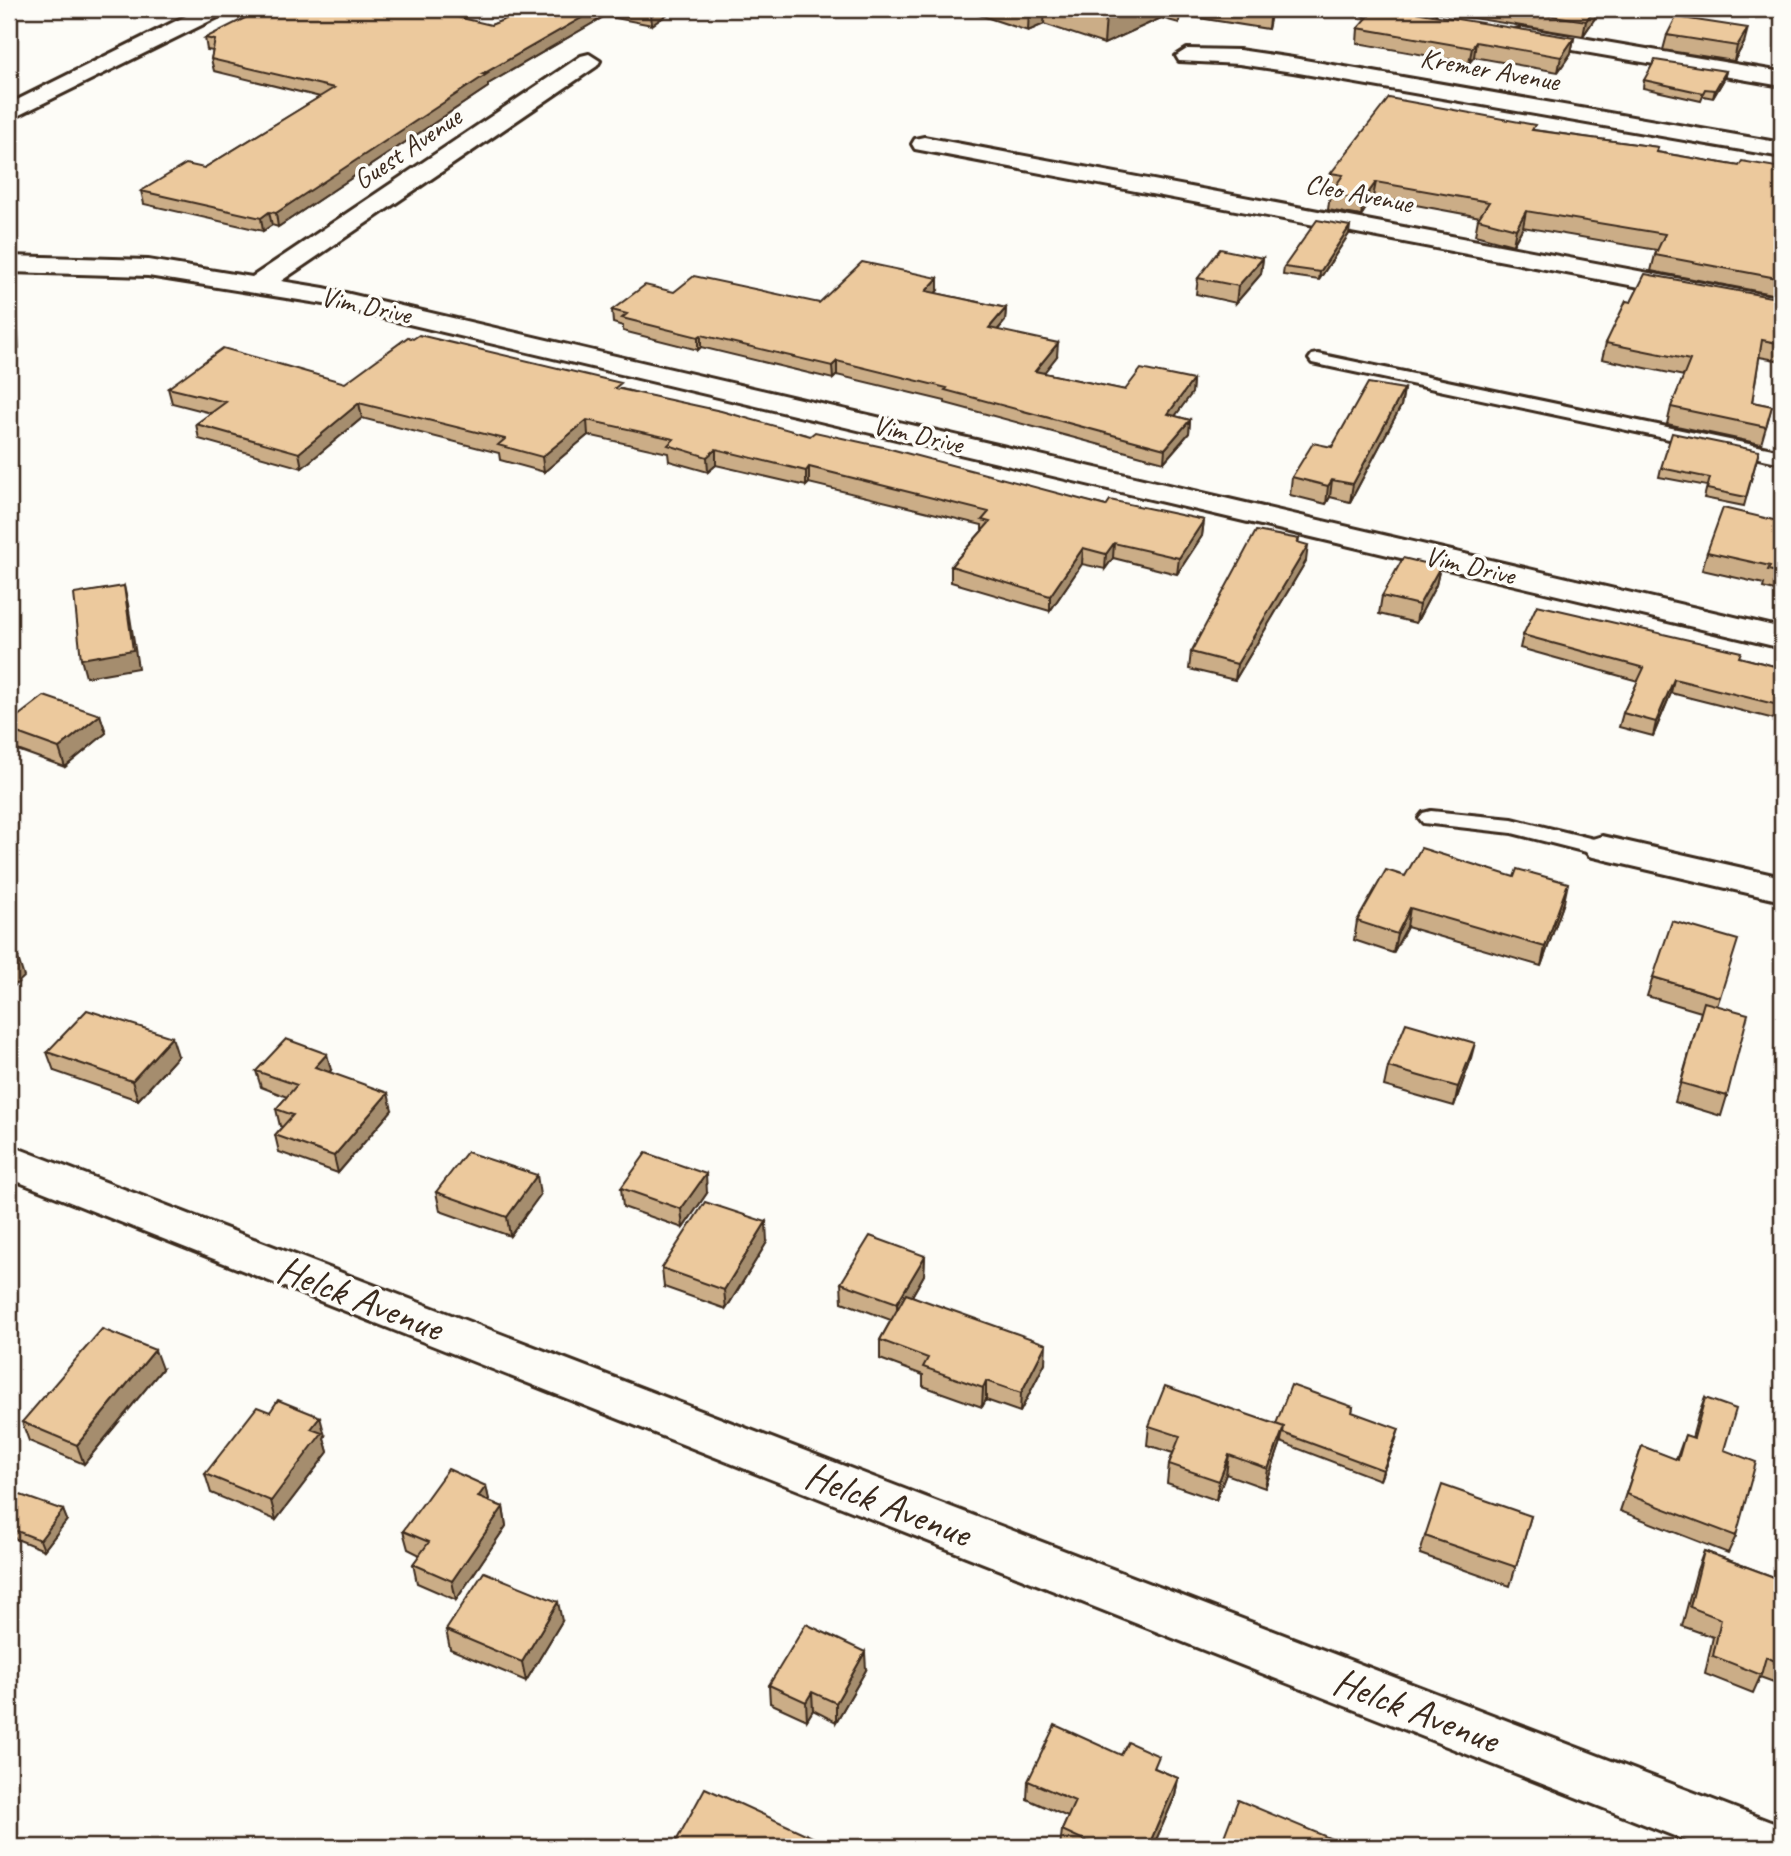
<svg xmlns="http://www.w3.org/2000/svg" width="1791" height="1856" viewBox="0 0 1791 1856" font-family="Caveat,sans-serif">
<rect width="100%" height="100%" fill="#fdfcf7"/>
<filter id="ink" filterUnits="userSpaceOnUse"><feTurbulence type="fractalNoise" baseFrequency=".0143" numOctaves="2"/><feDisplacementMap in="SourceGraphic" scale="14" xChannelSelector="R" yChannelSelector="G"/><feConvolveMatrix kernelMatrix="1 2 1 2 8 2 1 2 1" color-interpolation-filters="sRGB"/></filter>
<g filter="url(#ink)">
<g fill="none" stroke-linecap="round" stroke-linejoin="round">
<defs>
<path id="lane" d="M1318,354l464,97v12l-470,-100 -3,-4 3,-4z
M1431,811l81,8 98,24 4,5 -4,5 -8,3 -90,-23 -89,-10 -4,-5 4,-5z"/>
<path id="street" d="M200,9h27l-3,5 -215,106v-16z
M1355,9h49l30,5 3,5 -11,7 -60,-10z
M1523,28l259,44v14l-267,-46 -3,-5 3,-5z
M1187,49l52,1 54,8 489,85v14l-489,-85 -54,-8 -60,-3 -3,-5z
M589,54l11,7 -3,5 -316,215 43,7 1458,340v20l-1458,-344 -176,-28 -139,-4v-16l139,4 104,17 329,-221z
M924,137l858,161v16l-867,-165 -3,-5 3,-5z
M1602,836l180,41v24l-193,-45 -6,-8 6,-8z
M9,1145l1759,676 14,5v21h-80l-1693,-669z"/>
</defs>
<!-- lane casing -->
<use href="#lane" stroke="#3b2a1e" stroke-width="6"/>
<!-- street casing -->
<use href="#street" stroke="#3b2a1e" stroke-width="6"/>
<!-- lane -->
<use href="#lane" fill="#fdfcf7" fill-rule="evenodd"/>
<!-- street -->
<use href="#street" fill="#fdfcf7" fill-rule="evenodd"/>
</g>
<!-- wall -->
<path fill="#cbad87" stroke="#3b2a1e" stroke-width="2" d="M531,9h144l-23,16 -47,-9 -117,68v3l-210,140 -6,-2 -9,6 -119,-27 -3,-13 63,-23 116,-71 -106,-26 -3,-12 2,-8 -6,-1 -2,-12 286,-13z
M961,9h311l-4,20 -88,-14 -1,8 -18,-5 -57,26 -60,-20 -16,7z
M1418,9h179l-2,9 -12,18z
M1358,28l216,10 -3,15 -13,19 -84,-15 -5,6 -112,-20z
M1667,35l77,8 -10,18 -71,-11z
M1726,71l-2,8 -11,19 -10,-2 -2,5 -58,-13 1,-8z
M1782,104v11h-3z
M1534,130l124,17 -1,5 82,14 43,2v128l-131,-25 4,-16 2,-5 -134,-23 -10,18 -38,-10 3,-16 2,-2 -107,-20 -12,19 -33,-6 2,-16 3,-5 -4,-1 2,-15z
M1349,234l-30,46 -36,-5 1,-8z
M1263,258l-2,16 -25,29 -40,-9 2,-16z
M938,290l-3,3 71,15 -1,13 -7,9 59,26 -14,17 82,17 68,-10 -1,13 -17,23 15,4 -1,13 -25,29 -219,-59v-2l-108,-26 -4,4 -132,-32 -3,3 -75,-19v-5l-10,-3 -1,-13 62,-18 145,11z
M1782,299v62l-23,-4 -7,45 20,4 -11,38 -94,-20 4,-17 13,-31 -82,-17 4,-16 25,-41z
M345,383l277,6 188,47 296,70 98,14 -2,16 -25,38 -64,-16 -8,11 -23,-5 -32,47 -99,-29v-16l31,-35v-6l-173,-42 -3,3 -90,-21 -8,7 -39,-11 -1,-8 -80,-18 -44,37 -44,-12 -1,-7 -137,-35 -60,50 -103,-29 -3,-15 15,-11 -39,-10 -4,-15z
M1404,389l-3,17 -51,96 -20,-5 -4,7 -36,-9 2,-18z
M1759,451l-15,55 -40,-8 3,-12 -48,-9 2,-9z
M1782,522v71l-19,-5 1,-4 -62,-14 5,-18z
M1299,539l-1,4 8,18 -71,119 -46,-11 2,-17z
M1440,567l-4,18 -20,38 -37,-9 3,-18z
M1523,635l216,22 43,11v53l-111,-28 -18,43 -34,-9 4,-14 15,-32 -118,-33z
M100,715l6,18 -41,34 -56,-20v-24z
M1405,876l159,26 -23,64 -134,-39 -14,26 -39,-13 3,-19z
M1653,977l67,20 -3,9 10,90 -6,20 -46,-14 26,-90 -54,-16z
M47,1052l131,4 -40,44 -84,-29z
M1470,1062l-16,44 -70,-20 4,-19z
M331,1070l-1,2 62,38 -54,63 -59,-21 -4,-17 7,-8 -2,-1 -4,-17 11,-12 -26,-10 -5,-16z
M621,1188l86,5 -24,35 -60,-21z
M436,1192l104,3 -30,41 -70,-25z
M767,1242l-41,67 -62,-22 -2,-19z
M925,1256l-1,19 -12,21 133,67 -25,49 -34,-12 -4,7 -59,-21v-11l-43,-16v-19l11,-20 -49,-18 -1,-19z
M162,1369l-78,95 -55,-23 -7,-19z
M1705,1398l19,52 12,86 -8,17 -108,-42 22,-65 34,14 9,-25 7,3 6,-22z
M1353,1407l-1,5 44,27 -16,41 -99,-38 -16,46 -39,-14 -10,26 -49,-17 2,-19 4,-11 -26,-8 2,-19 127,-2z
M325,1436l-1,2 4,14 -52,68 -65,-27 -6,-19z
M486,1486l3,15 14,6 3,19 -50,74 -39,-17 -4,-19 7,-9 -12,-6 -5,-18z
M9,1496l54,14 4,10 -23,30 -35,-14z
M1531,1516l-21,70 -90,-32 5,-18z
M1704,1551l78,29v105l-22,-8 -7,16 -48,-19 8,-37 -31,-11 15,-56z
M562,1621l-36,60 -76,-32 -4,-19z
M866,1670l-30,52 -23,-12 -6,10 -37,-17 -1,-18z
M1121,1755l36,14 21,9 -3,18 -22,51h-93l2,-17 6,-13 -41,-18 1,-18z"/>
<!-- shaded-wall -->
<path fill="#a58d6e" stroke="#3b2a1e" stroke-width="2" d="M597,9h7l1,7 -117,68v3l-210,140 -2,-14 207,-139z
M657,9h18l-23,16 -1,-12z
M1029,9h16l-1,15 -16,7z
M1122,9h40l-1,9 -57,26 2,-28z
M1270,9h2l-4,20z
M1594,9h3l-2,9 -12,18 3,-15z
M1748,28l-4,15 -10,18 3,-15z
M1574,38l-3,15 -13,19 3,-15z
M1476,42l-2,15 -5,6 3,-15z
M1726,71l-2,8 -11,19 2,-8z
M1376,182l-3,15 -12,19 2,-16z
M1526,211l-3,16 -10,18 3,-16z
M269,212l3,13 -9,6 -2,-13z
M1350,226l-1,8 -30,46 1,-8z
M1263,258l-2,16 -25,29 2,-17z
M938,278v12l-12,14v-13z
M12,285l4,14 3,49 -10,2z
M1006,308l-1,13 -17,20 1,-13z
M701,335v12l-3,3v-13z
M1058,343l-1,13 -22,28v-13z
M837,361v14l-4,4 -1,-13z
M1193,380l-1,13 -25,34 1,-13z
M1404,389l-3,17 -51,96 3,-18z
M359,403l3,15 -60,50 -3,-15z
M587,420l1,15 -44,37 -2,-15z
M1190,420l-1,13 -25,29 1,-13z
M716,449v16l-8,7 -1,-15z
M809,467v16l-3,3v-15z
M1332,480l-2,17 -4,7 2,-18z
M1204,520l-2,16 -25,38 2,-16z
M1114,543l-1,15 -8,11 1,-15z
M1308,545l-2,16 -71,119 2,-16z
M1083,548l-1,16 -32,47v-15z
M1440,567l-4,18 -20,38 3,-18z
M124,586l4,18 10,64 -52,9 -5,-18z
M1674,679l-3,14 -18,43 3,-14z
M100,715l6,18 -41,34 -6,-19z
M1568,883l-4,19 -23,64 4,-19z
M1410,908l-3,19 -14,26 4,-19z
M18,958l6,19 -15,14v-25z
M172,1037l6,19 -40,44 -6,-19z
M1475,1043l-5,19 -16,44 4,-19z
M327,1054l4,16 -12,14 -4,-17z
M388,1093l4,17 -54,63 -4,-17z
M706,1174l1,19 -24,35 -2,-19z
M537,1175l3,20 -30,41 -3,-19z
M766,1222l1,20 -41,67 -2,-19z
M925,1256l-1,19 -27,47v-19z
M1046,1344l-1,19 -25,49 1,-19z
M155,1350l7,19 -78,95 -7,-19z
M986,1381v19l-4,7 1,-19z
M320,1417l5,19 -1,2 4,14 -52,68 -5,-19 40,-72z
M1284,1427l-4,18 -15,43 3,-19z
M1399,1429l-3,10 -16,41 3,-10z
M1229,1455l-3,19 -10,26 3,-19z
M486,1486l4,18 -12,-7z
M503,1507l3,19 -50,74 -4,-19z
M63,1510l4,10 -23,30 -4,-10z
M558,1602l4,19 -36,60 -4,-19z
M865,1652l1,18 -30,52v-19z
M812,1692l1,18 -6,10 -1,-18z
M1178,1778l-3,18 -22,51h-5z"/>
<!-- building -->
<path fill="#ecc99d" stroke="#3b2a1e" stroke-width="2" d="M263,9h161l67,16 40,-16h66l-114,65h4l-211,139 -7,-1 -8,6 -120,-27 45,-27 18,4 130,-80 -123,-29 4,-19 -10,-2z
M628,9h29l-6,4z
M1083,9h39l-16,7z
M1375,9h21l178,29 -13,19 -85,-15 -4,6 -114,-20z
M1508,9h86l-8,12z
M1676,17l72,11 -11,18 -70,-11z
M1655,60l71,11 -11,19 -10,-1 -2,4 -59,-13z
M1389,98l146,27 -3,5 126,17 -2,5 83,14 3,-5 40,7v111l-127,-24 10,-21 -139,-23 -10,18 -38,-10 11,-17 -113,-20 -13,18 -33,-6 13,-19 -12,-2z
M1317,220l33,6 -30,46 -36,-5z
M1220,249l43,9 -25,28 -40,-8z
M862,262l76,16 -12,13 80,17 -17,20 69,15 -23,28 90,19 16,-21 52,11 -25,34 22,6 -25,29 -220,-59 2,-2 -110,-27 -5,5 -131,-31 -3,2 -76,-19 5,-4 -15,-4 33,-25 29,7 20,-16 125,27z
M1645,274l137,25v45l-20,-4 -10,62 20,4 -6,21 -95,-20 19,-47 -84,-17 20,-42 5,1z
M9,285h3l3,49 -6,1z
M419,335l202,48 -6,5 106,23 89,25 5,-4 68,15 223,59 4,-6 94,20 -25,38 -65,-15 -8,11 -23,-6 -33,48 -99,-30 39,-44 -8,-2 7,-8 -180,-45 -3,4 -90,-22 -9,8 -39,-12 6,-6 -87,-19 -45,37 -44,-12 7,-6 -146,-36 -60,50 -103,-29 30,-22 -58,-14 55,-40 122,35 63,-46 5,2z
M1368,383l36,6 -51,95 -21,-4 -4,6 -36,-9 21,-34 19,4z
M1672,433l87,18 -13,46 -39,-8 3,-11 -49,-10z
M1723,508l59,14v51l-14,-3 2,-4 -63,-14z
M1256,531l43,8 -2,3 11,3 -71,119 -46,-12z
M1403,558l37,9 -21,38 -37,-9z
M124,586l9,64 -52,9 -7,-65z
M1537,605l204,47 -2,5 43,11v38l-108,-27 -18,43 -33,-9 21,-45 -121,-33z
M44,696l56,19 -41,33 -50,-18v-7z
M1421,848l93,29 3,-8 51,14 -23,64 -135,-39 -13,26 -40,-13 29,-51 19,6z
M1672,921l66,19 -18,57 -67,-20z
M9,955l9,3 -9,8z
M1704,1002l44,12 -21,82 -46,-13z
M87,1010l85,27 -40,44 -85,-29z
M1406,1023l69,20 -17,44 -70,-20z
M286,1039l41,15 -12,13 73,26 -54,63 -59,-21 18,-20 -17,-6 21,-24 -41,-14z
M467,1152l70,23 -30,42 -71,-25z
M646,1153l60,21 -25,35 -60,-21z
M705,1202l61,20 -42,68 -62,-22z
M870,1236l55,20 -28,47 -56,-20z
M906,1294l140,50 -25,49 -35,-12 -3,7 -60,-21 5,-9 -48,-18z
M102,1329l53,21 -78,95 -55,-23z
M1291,1385l62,22 -1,5 47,17 -16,41 -100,-37 1,-6 -8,-3z
M1165,1386l119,41 -16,42 -39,-14 -10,26 -50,-17 11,-28 -31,-10z
M1705,1398l31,11 -12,41 32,12 -20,74 -110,-42 16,-48 36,14 7,-25 9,3z
M278,1400l42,17 -9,12 11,4 -51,68 -66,-27 52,-67 13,5z
M448,1469l38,17 -8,11 25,10 -51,74 -39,-17 16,-22 -26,-11z
M1442,1485l89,31 -15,51 -91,-31z
M12,1492l51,18 -23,30 -31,-12v-32z
M1704,1551l78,29v84l-16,-7 -5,18 -48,-19 8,-37 -31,-12z
M484,1572l74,30 -36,60 -76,-32z
M806,1624l59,28 -29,51 -24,-11 -6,10 -37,-17z
M1055,1725l66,30 7,-13 31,14 -5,12 24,10 -30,69h-26l-7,-3 -2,3h-14l-37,-17 13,-29 -47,-20z
M705,1788l129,59h-154l-6,-2z
M1238,1800l108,45v2h-126z"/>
</g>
<g text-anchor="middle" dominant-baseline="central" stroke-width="7" stroke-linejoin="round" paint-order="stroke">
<!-- far-street labels -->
<g font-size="28" fill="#3b2a1e" stroke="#fdfcf7">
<text transform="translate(1490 69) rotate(10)">Kremer Avenue</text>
<text transform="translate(407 148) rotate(-34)">Guest Avenue</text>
<text transform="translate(1359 193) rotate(11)">Cleo Avenue</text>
<text transform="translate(366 305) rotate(12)">Vim Drive</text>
<text transform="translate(918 434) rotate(13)">Vim Drive</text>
<text transform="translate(1470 565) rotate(13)">Vim Drive</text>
</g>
<!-- near-street labels -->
<g font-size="40" fill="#3b2a1e" stroke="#fdfcf7">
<text transform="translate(360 1298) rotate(21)">Helck Avenue</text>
<text transform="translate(888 1504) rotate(21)">Helck Avenue</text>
<text transform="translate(1416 1710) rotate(21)">Helck Avenue</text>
</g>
</g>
<!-- margin -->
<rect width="1791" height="1856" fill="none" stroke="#fdfcf7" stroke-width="35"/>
<rect x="18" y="18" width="1756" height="1821" fill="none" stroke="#3b2a1e" stroke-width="2.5" filter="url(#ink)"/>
</svg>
